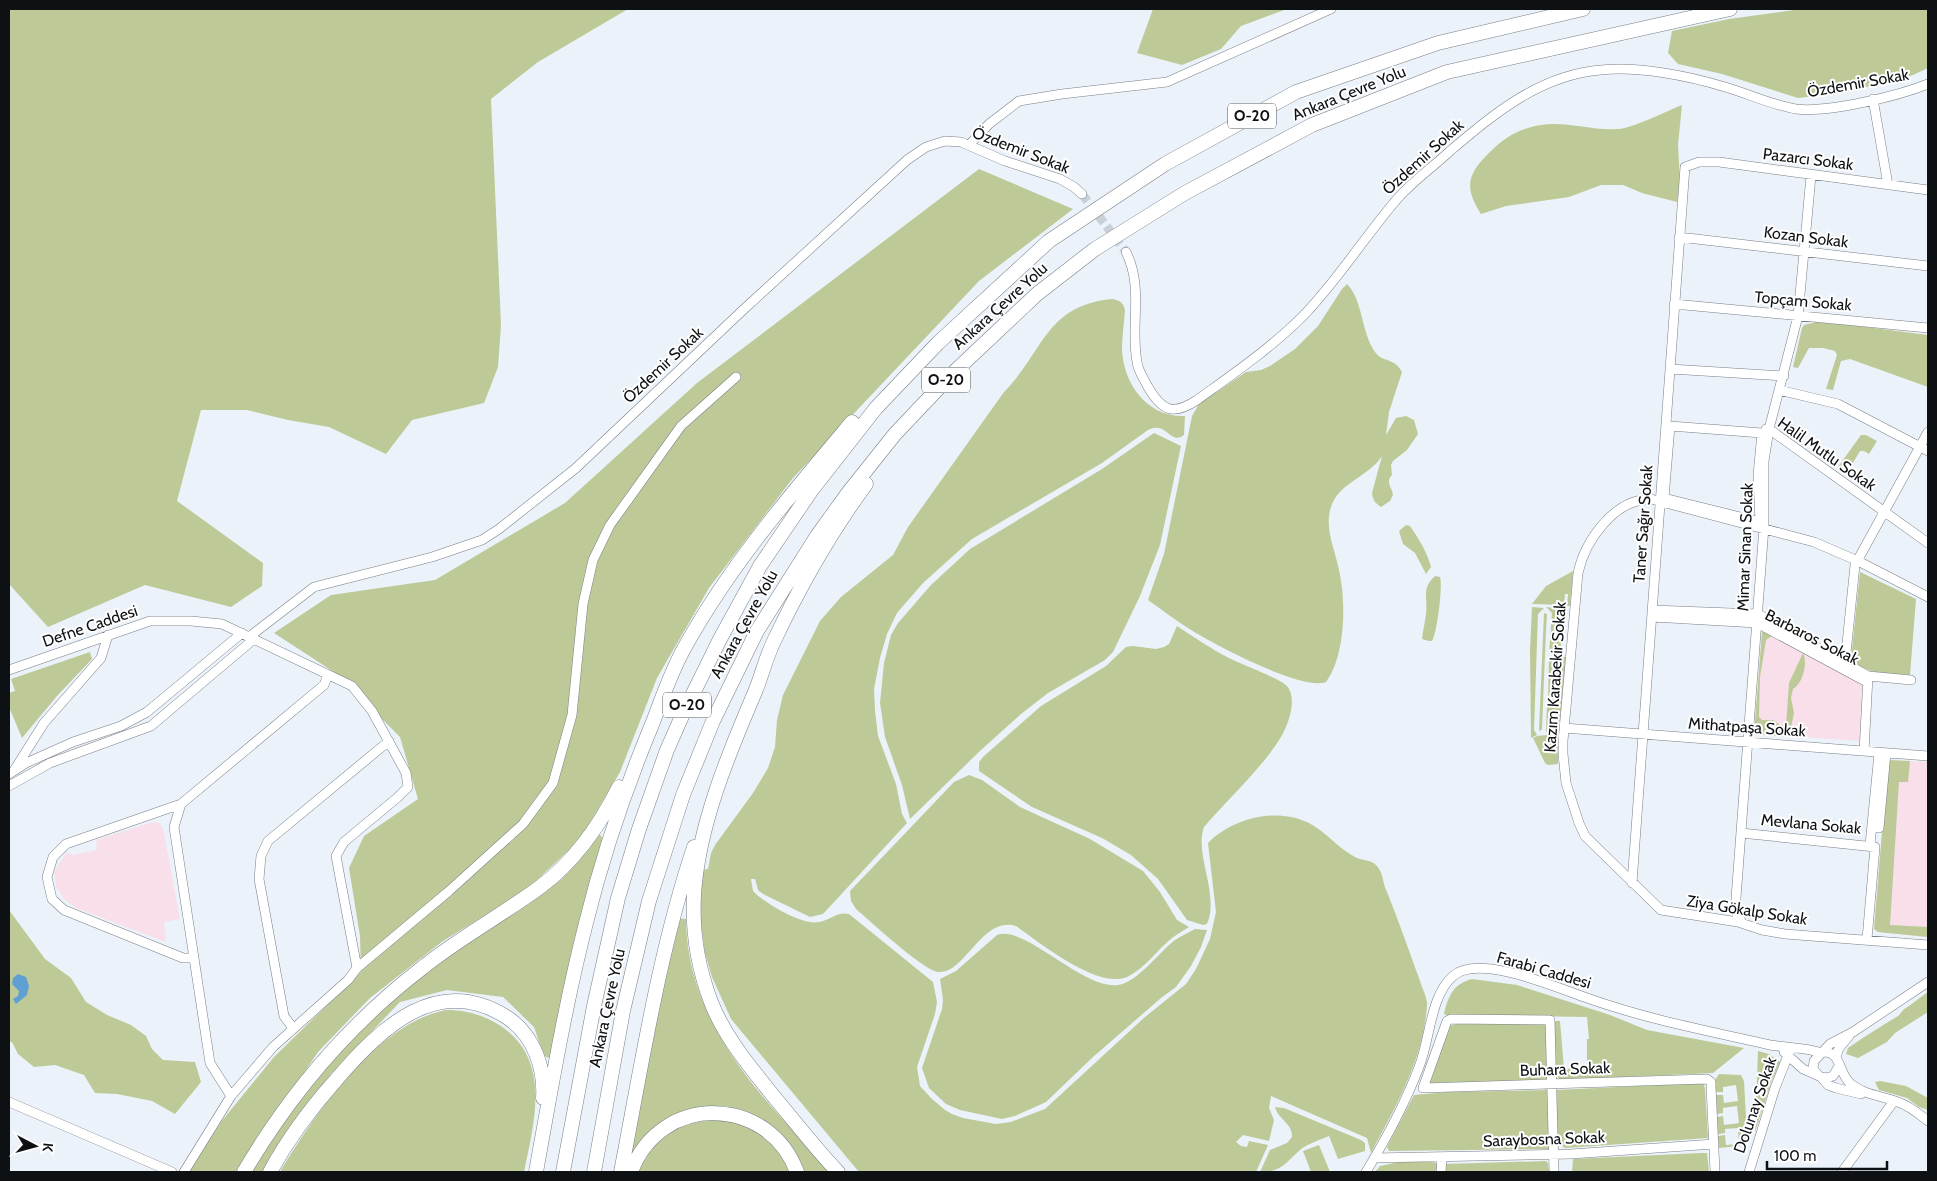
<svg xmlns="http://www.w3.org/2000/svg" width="1937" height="1181" viewBox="0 0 1937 1181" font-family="Cabin,sans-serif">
<rect width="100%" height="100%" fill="#ebf2fa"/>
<!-- education -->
<path fill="#f8dfe9" d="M1762,632l11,1 90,50 -2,58 -107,-7z
M1888,760l40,2v175l-50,-5 -4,-3z
M153,822l6,1 4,5 17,91 -16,3 2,20 -90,-34 -12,-9 -8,-13 -2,-14 13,-20 6,3 24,-5 -1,-10z"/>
<!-- green -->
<path fill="#bdca97" d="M9,9h619l-90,53 -47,37 10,226 -3,42 -14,36 -72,17 -26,34 -57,-27 -41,-7 -41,-10h-46l-24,91 86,62 -1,23 -31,21 -86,-22 -97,42 -39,-43z
M1153,9h134l-46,17 -20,23 -39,16 -45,-12z
M1801,9h127v59l-15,7 -69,18 -46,5 -76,-24 -44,-10 -10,-11 4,-22 57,-12z
M1682,105l-4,40 2,37 -3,20 -35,-9 -19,-8h-22l-32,12 -63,9 -25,8c-18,-28 -13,-41 10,-63 14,-14 30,-23 50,-26 25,-4 51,6 77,4 15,-1 49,-18 64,-24z
M979,169l94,40 -94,72 -186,197 -84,110 -52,90 -37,94 -40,68 -54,50 -83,51 -73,57 -52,54 -81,120h-48l32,-50 53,-65 87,-85 -1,-36 -11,-68 15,-32 54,-37 -18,-62 -63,-63 -63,-41 57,-38 104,-15 130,-77 132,-120z
M1347,284c16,16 14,48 28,68 8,11 19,5 27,20l-13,40 -3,23 10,-17 10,-2 8,4 4,14 -11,16 -14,11 -2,4 1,10c-7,7 0,12 1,20l-3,6 -9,6c-6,-4 -8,-7 -9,-14l10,-37c-13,21 -43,26 -51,51 -7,22 4,42 8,63 7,31 7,85 -13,112 -24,9 -108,-36 -130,-49 -17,-10 -32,-22 -48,-33l16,-46 28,-138 7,-12 47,-32 15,-2 9,-4 25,-17 23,-23 24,-37z
M1113,299c7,2 10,3 12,11 -1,13 -3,27 -3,39 1,35 26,69 63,67l-1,19c-14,11 -17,-15 -36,-5l-46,33 -130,76 -49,44 -26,30 -10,21 -7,24 -6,31 1,22 3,25 18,48 6,30 5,9 -84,91 -13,3 -47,-23 -5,-4 -3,-11h-4l2,12c11,12 50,35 66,31 11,-2 19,-11 30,-8l84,68 4,20 -2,12 -18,53 3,19 12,13 13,11 7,4 11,4 33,6 15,-2 34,-13 100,-92 41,-33 10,-15 14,-30 6,-27 -8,-69c25,-25 68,-36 101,-20 17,9 29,25 46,34 7,4 15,2 21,8 8,8 6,18 11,27 12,30 22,59 33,89 2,7 8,18 7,25 -4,54 -31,100 -56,147l-4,-15 -96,-42 -2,12 5,12 -5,21 -26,-6 -7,7 5,4 6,1 2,-6 19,4 -12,27h-397l-128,-153 -19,-42 -7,-24 -6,-45 2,-38 7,-1 3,-16 4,-8 38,-52 15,-25 7,-21 2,-27 6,-25 37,-74 21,-24 52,-42 15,-28 96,-135c40,-40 41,-87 109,-93z
M1816,322l19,1 93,12v52l-78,-28 -9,2 -8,29 -7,-1 11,-34 -2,-4 -12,-3h-14l-11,20 -5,-1 9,-39 2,-3z
M1154,433l27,13 -21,99 -20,51 -27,56 -8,8 -57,33 -27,21 -40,36 -71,69 -8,-34 -17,-48 -5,-34 4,-40 7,-28 7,-12 33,-38 39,-36 132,-80z
M1861,435h5l11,6 -8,13 -5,-3h-4l-13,22 -9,-6z
M1406,525l4,1c9,13 17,26 21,41l-5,7 -11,-21 -12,-9 -4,-13z
M1573,571l-3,35h-3l1,-12h-3l-1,11 -32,-1 14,-18z
M1860,572l56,27 -6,76c-19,-1 -46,0 -59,-16z
M1435,576l5,1c3,8 -3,57 -8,64h-3l-7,-2c1,-9 3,-17 4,-25 2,-17 -5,-25 9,-38z
M1532,607l12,1 -6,6 -4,116 3,5 -6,3 -1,-88z
M1546,607l18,2 -4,45h-11l3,-41z
M1544,613l3,1 -1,16 -4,99 -2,2 -1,-1z
M1177,626c17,11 34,23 52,32 12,6 52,21 58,28 11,13 1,39 -6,51 -18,30 -53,62 -77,90 -10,27 16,68 3,97l-4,1 -16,-5 -29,-41 -27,-24 -29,-17 -70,-31 -53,-36v-9l5,-6 57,-50 65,-40 20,-19 7,-1 23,3 8,-2 5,-3z
M1762,632l11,1v2l-7,5 -6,37 -1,40 3,3h11l10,7 3,-1 3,-43 14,-30c5,10 0,30 -10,36l-2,9 3,15 -5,24 -35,-3z
M90,652l2,7 -35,37 -35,42 -13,-31v-14l6,-2 -4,-12z
M1549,656l11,1 -5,46 -7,-1z
M1563,657h3l-6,65h-5l-1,10h-8l1,-27h12z
M1558,734v30l-10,1 -3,-2 -12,-25 4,-2z
M1888,760l22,1 -2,21h-9l-9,143 38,2v10l-50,-5 -4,-3z
M969,775l13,5 38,27 70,32 53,32 17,21 17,28 12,7c-6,4 -12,7 -17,11 -15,12 -26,29 -43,38 -29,16 -90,-34 -113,-50 -35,-10 -51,49 -78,46 -15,-2 -68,-51 -82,-63l-5,-8 -1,-10 104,-109z
M599,834l6,6 -53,219 -8,-3 -10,-29 -31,-30 -56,-7 -47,12 -69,72 -68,98h-13l47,-72 92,-101 71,-52 54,-33 48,-35z
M9,910l36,49 26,19 15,24 21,13 24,10 15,11 6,13 11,11 32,2 6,20 -26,32 -23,-13 -35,-7 -22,-1 -11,-18 -29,-10 -21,2 -16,-13 -6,-12h-3z
M676,918l10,1c1,106 78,182 147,253h-31l-9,-22 -20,-23 -16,-11 -31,-10h-14l-16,3 -62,47 -7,-2z
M1195,929l12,1 -6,17 -10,19 -15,21 -15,11 -68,59 -47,45 -31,14 -13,3 -42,-9 -14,-6 -17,-16 -7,-20 20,-59 1,-9 -3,-21 16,-8 41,-36c27,-11 86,55 121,50 20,-3 41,-33 57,-45 6,-4 13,-7 20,-11z
M1472,979l45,6 93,30 37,15 97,18 -31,25 -153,7 -4,-5 -2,-54h6l4,48 23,-1v-29h2l-2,-22 -142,-2 -1,-2c5,-18 9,-29 28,-34z
M1928,992v20l-33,21 -8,9 -29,16 -12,-4 2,-6c16,-11 33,-22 50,-32 3,-2 4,-6 8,-8 8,-5 14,-11 22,-16z
M446,1010c21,0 37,5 55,16 51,35 33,96 23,146h-244c34,-57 97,-149 166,-162z
M1459,1023h88v58l-117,2 19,-57z
M1758,1051l11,3 11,8 -9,21 -16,49z
M1719,1074l22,1 3,6 3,55 -7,10 -21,2 -1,-12 7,-1 1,10 13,-1 -1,-16 -13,1v4l-7,1 -1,-17 6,-1 1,9 15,-2 -2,-17 -14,2v5l-6,1 -1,-19h7l1,8 14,-2 -2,-16 -13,2v5h-8v-12z
M1880,1081l26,5 22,12v12l-9,-3 -12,-9 -28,-8 -4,-8z
M1699,1083l5,1 1,5 3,49 -143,10 -7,-5 -2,-53z
M1548,1090l2,59 -161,2 -2,-4 27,-52 33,-3z
M1275,1107l9,1 77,32 4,3v8l-27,8 -9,-23c-9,4 -22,8 -29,14 -15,13 -18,22 -40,22l10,-22 17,-7 5,-6c1,-13 -14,-18 -17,-30z
M720,1119l18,2 31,18 24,33h-155c21,-39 38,-49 82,-53z
M1319,1145l11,27h-19l-8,-21z
M1701,1153h6l2,19h-137l1,-13z
M1404,1161l30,1 3,2v8h-62l5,-6z
M1546,1161l2,2 1,9h-104v-8z"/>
<!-- water -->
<path fill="#5f9fd1" d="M18,974l8,3 3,9 -2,9 -11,9 -3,-5 5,-3 1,-5 -7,-7 1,-6z"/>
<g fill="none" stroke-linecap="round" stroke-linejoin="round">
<!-- minor-tunnel -->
<path stroke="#cad0d8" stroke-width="9" stroke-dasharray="9 4.5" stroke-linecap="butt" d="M1082,194l44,58"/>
<defs>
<path id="minor" d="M1873,99l15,86
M969,145l20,-21 30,-23 43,-7 105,-12 164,-73
M1679,237l249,29
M1126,252c18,36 4,73 11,110 1,9 7,17 11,25 14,24 25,29 49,13 36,-26 74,-52 106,-84 35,-36 62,-80 95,-118 16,-18 35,-31 52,-47 45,-38 90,-76 151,-81 38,-4 88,6 124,17 24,7 47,18 71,22 32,4 102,-13 132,-25
M1674,304l254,24
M1670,369l114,7
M1779,390l59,14 90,47
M1670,426l92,7 -4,42 2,47 -96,-24z
M1766,429h3l159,114
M1928,597l-70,-36 -44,-19 -163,-43c-37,0 -66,42 -73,74l-15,168v13l3,29 13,40 6,13 76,74 77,12 24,8 23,4 143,11
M1652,610l106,4 110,62 43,4
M1652,617l105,6 110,59
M249,637l65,-50 118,-30 50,-17 17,-11 77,-61 167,-158 164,-150 19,-13 19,-6 16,1 44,19 55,18 14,8 8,7
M1845,663l10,-98 73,-133
M9,670l141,-49h41l31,3 130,62 20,25 34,62 2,14 -10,10 -54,45 -8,14 21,112
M1564,728l364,28
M1864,751l4,-74
M15,769l29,-46 57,-65 7,-23
M9,774l17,-11 47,-21 48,-16 26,-14 95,-79
M9,786l41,-23 101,-37 103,-87
M181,804l-115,40 -13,13 -6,20 5,22 12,11 119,48h11
M1872,827l7,1 7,-75
M1741,833l134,14 -8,92
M1870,845l9,-92
M1632,883l53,-716 14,-5h20l209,28
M1742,923l-5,-9 -1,-16 28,-371v-66l5,-32 29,-113 13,-140
M293,1028l-9,-12 -25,-137 2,-23 7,-15 121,-100
M1784,1052l19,17 18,8 7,8 8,3 25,6
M1823,1052c19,-1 15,22 28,32 13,11 32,12 47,18 12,4 21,12 30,19
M1836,1057l3,-9 10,-12
M1819,1076l-6,-7 1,-8 16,-17 23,-12 75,-50
M1821,1077l5,1 7,-2 6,-10
M231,1096l-21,-33 -36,-236 7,-23 143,-119 4,-10
M9,1102l163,70
M1374,1158l197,-4 143,-10
M184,1172l47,-76 42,-49 75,-67 9,-12 92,-77 74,-67 30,-41 19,-68 11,-111 10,-44 17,-35 71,-99 55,-49
M1366,1172c20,-33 39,-68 53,-105 11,-27 11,-71 34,-91 26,-23 104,12 134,22 59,21 121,33 183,47 17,3 35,2 52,8
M1441,1172l1,-15
M1554,1172l-4,-152 -99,-1 -4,2 -24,67 284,-9 4,3v4l4,86
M1749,1172l26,-84 16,-40
M1842,1172l52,-71"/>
<path id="highway" d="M244,1172c47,-80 104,-147 178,-204 37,-30 80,-53 118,-81 35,-26 60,-62 79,-100
M270,1172c18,-33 41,-64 66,-92 44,-52 102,-108 172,-62 26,18 37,50 35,80
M536,1172c15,-83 29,-167 50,-249 17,-69 40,-136 67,-201 10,-26 19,-53 33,-77 45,-81 107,-153 166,-223
M563,1172l31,-166 24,-108 21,-69 28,-79 15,-34 38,-77 40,-73 51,-75 65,-83 62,-65 111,-102 116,-77 131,-72 142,-49 145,-34
M594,1172l29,-161 26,-110 34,-106 30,-74 44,-90 60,-95 31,-43 47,-59 55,-58 87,-82 58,-45 90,-56 127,-68 135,-53 283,-63
M621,1172c21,-109 38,-220 73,-325
M631,1172c29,-79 137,-78 166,0
M838,1172c-22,-23 -42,-49 -63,-74 -24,-30 -50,-60 -64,-96 -13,-34 -19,-70 -17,-107 4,-68 34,-140 61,-203 7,-17 11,-35 19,-51 26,-55 56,-108 92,-157"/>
</defs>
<!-- minor casing -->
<use href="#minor" stroke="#797f87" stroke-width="10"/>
<!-- highway casing -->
<use href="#highway" stroke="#797f87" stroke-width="15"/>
<!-- minor -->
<use href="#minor" stroke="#fff" stroke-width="9"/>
<!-- highway -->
<use href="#highway" stroke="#fff" stroke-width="14"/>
</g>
<g text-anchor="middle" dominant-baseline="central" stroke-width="4" stroke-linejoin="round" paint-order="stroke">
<!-- shield labels -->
<g fill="#fefefe" stroke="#56585a" stroke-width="1">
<rect x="1228" y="103.5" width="48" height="25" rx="4"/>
<rect x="922" y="367.5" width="48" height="25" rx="4"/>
<rect x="663" y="692.5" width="48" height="25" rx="4"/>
</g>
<g font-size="15" font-weight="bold" fill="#0e1114">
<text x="1252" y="116">O-20</text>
<text x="946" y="380">O-20</text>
<text x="687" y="705">O-20</text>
</g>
<!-- street labels -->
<g font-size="16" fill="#0e1114" stroke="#fefefe">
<text transform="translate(1858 83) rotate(-10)">Özdemir Sokak</text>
<text transform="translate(1349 93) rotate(-22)">Ankara Çevre Yolu</text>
<text transform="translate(1021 150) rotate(21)">Özdemir Sokak</text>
<text transform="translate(1423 157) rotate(-42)">Özdemir Sokak</text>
<text transform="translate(1808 159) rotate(7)">Pazarcı Sokak</text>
<text transform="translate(1806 237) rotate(7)">Kozan Sokak</text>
<text transform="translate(1803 301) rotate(5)">Topçam Sokak</text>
<text transform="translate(1000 306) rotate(-42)">Ankara Çevre Yolu</text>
<text transform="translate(663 365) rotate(-43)">Özdemir Sokak</text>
<text transform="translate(1827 454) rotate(35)">Halil Mutlu Sokak</text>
<text transform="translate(1643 524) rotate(-86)">Taner Sağır Sokak</text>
<text transform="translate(1745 547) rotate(-88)">Mimar Sinan Sokak</text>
<text transform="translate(744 624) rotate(-61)">Ankara Çevre Yolu</text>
<text transform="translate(90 626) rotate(-19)">Defne Caddesi</text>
<text transform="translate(1812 637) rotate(27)">Barbaros Sokak</text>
<text transform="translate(1555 677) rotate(-86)">Kazım Karabekir Sokak</text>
<text transform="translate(1747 727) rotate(4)">Mithatpaşa Sokak</text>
<text transform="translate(1811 824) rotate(5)">Mevlana Sokak</text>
<text transform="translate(1747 910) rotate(9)">Ziya Gökalp Sokak</text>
<text transform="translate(1544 970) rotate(16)">Farabi Caddesi</text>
<text transform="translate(607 1008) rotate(-78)">Ankara Çevre Yolu</text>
<text transform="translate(1565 1069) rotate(-2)">Buhara Sokak</text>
<text transform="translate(1755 1105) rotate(-71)">Dolunay Sokak</text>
<text transform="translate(1544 1139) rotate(-2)">Saraybosna Sokak</text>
</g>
</g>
<!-- border -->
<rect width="1937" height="1181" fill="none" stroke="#0e1114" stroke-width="20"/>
<!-- north arrow -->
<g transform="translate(35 1146) rotate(96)" stroke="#fefefe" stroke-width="4" paint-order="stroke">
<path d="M0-4L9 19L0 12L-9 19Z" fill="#0e1114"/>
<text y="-8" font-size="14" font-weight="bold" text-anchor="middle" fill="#0e1114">K</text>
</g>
<!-- scale -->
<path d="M1767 1161v8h120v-8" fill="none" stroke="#0e1114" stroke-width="2.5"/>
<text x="1774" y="1161" font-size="15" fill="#0e1114" stroke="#fefefe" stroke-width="4" paint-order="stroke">100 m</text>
</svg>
